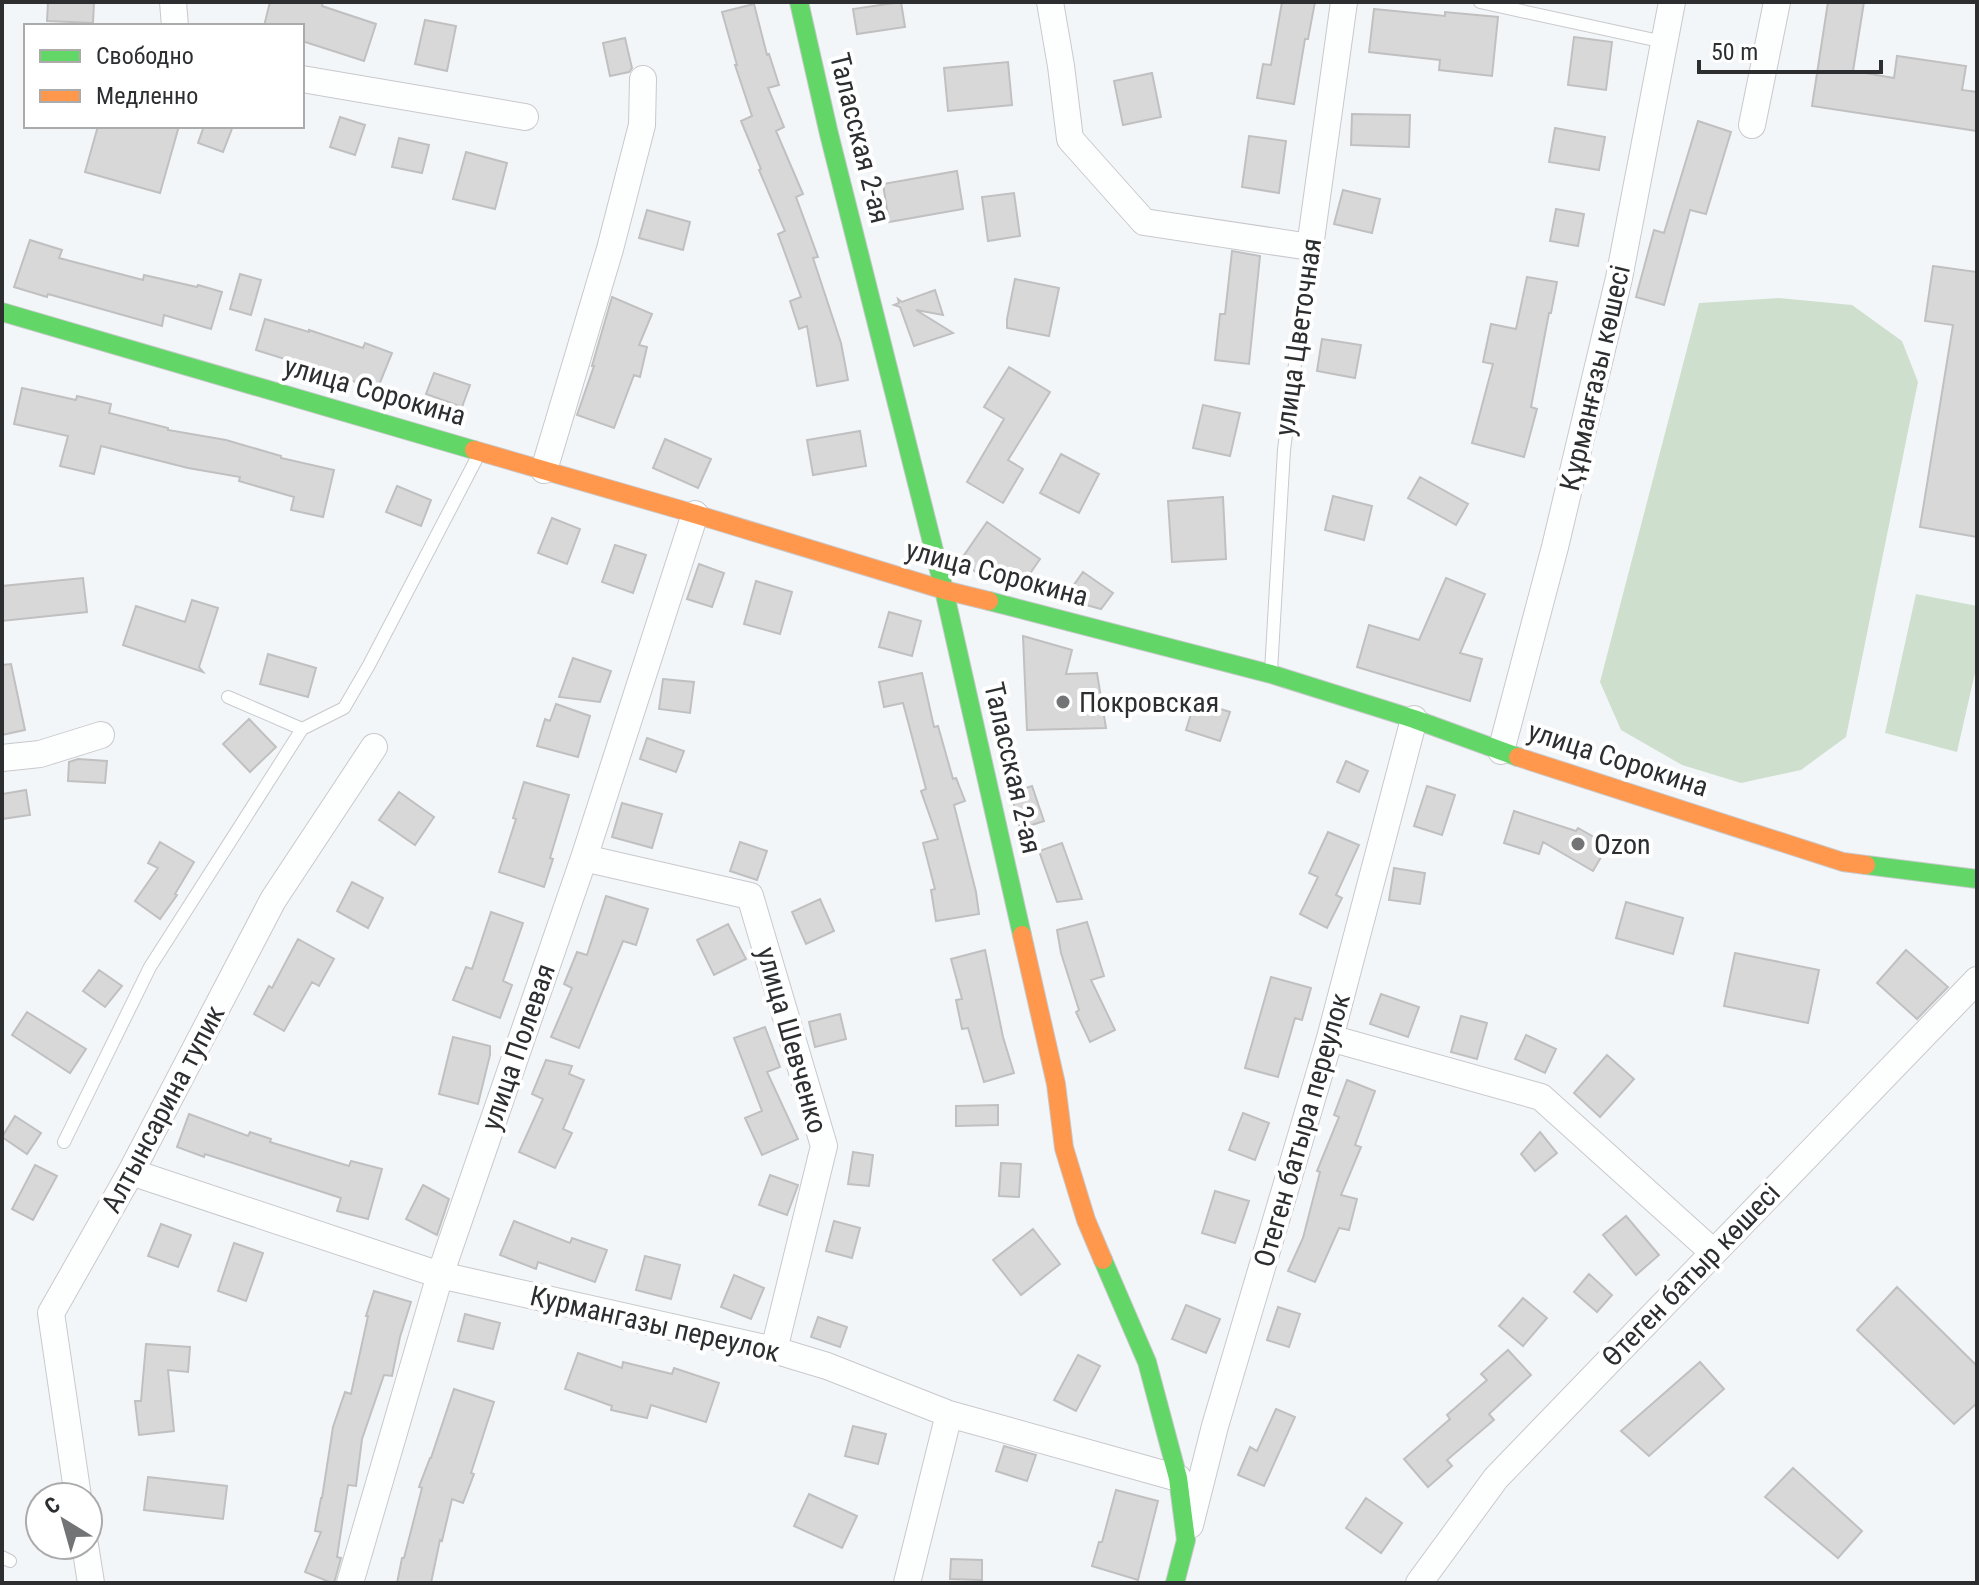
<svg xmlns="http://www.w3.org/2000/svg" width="1979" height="1585" viewBox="0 0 1979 1585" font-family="'Roboto Condensed',sans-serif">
<rect width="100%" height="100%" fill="#f3f6f9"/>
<!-- green -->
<path fill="#cfdfce" d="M1779,298l73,7 50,36 16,41 -72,355 -45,33 -60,13 -59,-18 -61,-35 -21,-48 99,-379z
M1916,594l61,12v58l-20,88 -72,-19z"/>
<!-- building -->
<path fill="#d8d8d9" stroke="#c0c0c0" stroke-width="2" d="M48,2h46l-1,21 -46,-2z
M270,2h53l-1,4 54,18 -12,37 -62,-20v-15h-38z
M901,2l4,25 -48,7 -4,-25z
M1282,2h33l-7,37h-3l-11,65 -37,-6 6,-34 8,1z
M1828,2h36l-11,69 41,7 3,-22 69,10 -4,24 15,2v39l-165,-25z
M754,4l13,51 2,-1 10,31 -11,3 16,39 -8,4 27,63 -7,3 22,60 -5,1 28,85 7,37 -31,6 -10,-60 -8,3 -9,-28 11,-4 -23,-63 7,-3 -26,-61 2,-1 -20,-48 11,-5 -17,-51h2l-15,-53z
M1374,9l71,7v-4l53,5 -6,59 -53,-6 1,-10 -71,-8z
M425,20l31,6 -9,45 -32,-7z
M1574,37l38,5 -6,48 -38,-5z
M625,38l7,30 -3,4 -19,4 -7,-33z
M1008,62l4,43 -64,6 -4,-43z
M1152,73l9,44 -38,8 -9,-44z
M1352,114l58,1 -1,32 -58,-2z
M340,117l25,8 -10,30 -25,-8z
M1698,121l33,11 -25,82 -16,-4 -26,95 -28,-8 18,-67 10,3z
M98,126h81l-19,67 -75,-21z
M204,126h29l-10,26 -25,-9z
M1555,128l50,9 -6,33 -50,-8z
M1249,136l37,5 -7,52 -37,-6z
M399,138l30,7 -7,28 -30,-6z
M466,152l41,11 -12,46 -42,-10z
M957,171l6,38 -74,13 -6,-38z
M1343,190l37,9 -8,34 -38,-9z
M1014,193l6,43 -32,5 -6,-44z
M1556,209l28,5 -6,32 -28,-5z
M647,210l43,12 -7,28 -44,-12z
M30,240l32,10 -3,8 84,22 1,-5 53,12 1,-2 24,7 -11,37 -47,-14 -2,11 -114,-32 -1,3 -33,-10z
M1232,251l28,5 -11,108 -34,-4 5,-46h5z
M1933,266l44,6v265l-57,-10 33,-202 -28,-4z
M240,274l21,6 -10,35 -21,-6z
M1527,277l30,5 -6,31h-2l-18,94 6,2 -13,48 -52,-14 21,-79 -10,-2 8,-38 25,5z
M1015,279l44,9 -10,48 -42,-8v-9z
M935,290l8,25 -27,-5 37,23 -39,13 -14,-39 -6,-2 5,-2 -1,-4 4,3z
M612,297l40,17 -13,31 8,2 -7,30 -6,-2 -20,53 -37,-13 17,-49h-2z
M265,319l44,13v-2l54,18 2,-5 27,10 -15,37 -56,-21 -2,4 -22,-8 1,-2 -42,-13z
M1322,339l39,6 -6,33 -38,-7z
M1009,367l41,25 -42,68 15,9 -20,34 -36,-21 37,-63 -20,-12z
M434,373l36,12 -8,22 -36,-13z
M22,388l54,12 1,-4 34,8 -2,9 59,15v2l58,10 55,16v2l53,12 -11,47 -32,-7 3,-13 -55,-16 1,-4 -52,-9 -87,-22 -7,28 -34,-8 8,-30 -54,-12z
M1203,405l37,8 -10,43 -37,-8z
M860,431l6,35 -53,9 -6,-35z
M665,439l46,20 -13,29 -45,-20z
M1061,454l38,20 -20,39 -39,-20z
M1420,477l48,27 -12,21 -48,-27z
M397,486l34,14 -10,26 -35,-14z
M1333,496l39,10 -8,34 -39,-10z
M1223,497l3,62 -54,3 -4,-61z
M552,518l28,11 -13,35 -29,-11z
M987,522l53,37 -20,29 -34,-9 -26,-18z
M615,545l31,10 -13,38 -31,-11z
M699,564l25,9 -12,34 -25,-8z
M1083,572l30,21 -12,16 -37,-10z
M83,578l4,34 -85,9v-35z
M1446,578l39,16 -25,59 22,6 -12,42 -113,-34 12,-42 50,15z
M756,581l36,11 -12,42 -36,-10z
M192,600l26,8 -19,59 4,5 -80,-27 13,-39 49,16z
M889,612l32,9 -9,35 -33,-9z
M1023,636l49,14 -6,24 31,-1 9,55 -79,2z
M268,654l48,14 -8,29 -48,-13z
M573,658l38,13 -11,31 -41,-5z
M11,664l14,66 -23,5v-70z
M922,673l12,54 4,-1 15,53 3,-1 9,23 -11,4 22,87 3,22 -43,7 -5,-31 4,-1 -12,-46 15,-4 -17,-48 5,-2 -23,-86 -19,4 -5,-25z
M663,679l31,3 -4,31 -31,-4z
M1195,701l35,11 -10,29 -34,-11z
M556,704l34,12 -12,41 -41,-11 8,-27 5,2z
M249,719l27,28 -26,25 -27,-28z
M647,738l37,13 -8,21 -36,-13z
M78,759l29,2 -2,22 -37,-2 1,-19z
M1346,761l22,10 -9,21 -22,-10z
M524,782l45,13 -19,63 3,1 -9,28 -45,-15 17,-53 -3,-1z
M1032,786l12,35 -24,8 -9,-36z
M1427,786l28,9 -13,40 -28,-9z
M26,790l4,25 -28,4v-25z
M399,792l35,25 -19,28 -36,-25z
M622,803l40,11 -10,34 -40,-11z
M1514,811l62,20 2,-3 30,17 -15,26 -50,-29 -4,12 -35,-11z
M1328,832l31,13 -23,50 6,3 -15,30 -27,-14 18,-37 -9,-4z
M160,842l34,20 -19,32 2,1 -17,24 -25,-18 23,-33 -10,-5z
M740,842l27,9 -10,29 -27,-9z
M1062,843l20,56 -25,3 -18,-51z
M1394,868l31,5 -5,31 -31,-4z
M352,882l31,16 -15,30 -31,-17z
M606,896l42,13 -12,36 -13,-4 -44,107 -28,-11 21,-49 -8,-4 13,-32 10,3z
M820,899l14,32 -28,13 -14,-32z
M1626,902l57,16 -10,36 -57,-16z
M491,912l32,11 -20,58 9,4 -12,33 -47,-18 13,-33 6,2z
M1087,922l17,54 -13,4 24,50 -25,12 -14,-30 3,-2 -18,-57 -4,-23z
M728,924l18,35 -32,16 -17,-35z
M298,939l36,20 -15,27 -7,-4 -28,49 -30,-17 15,-28 3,2z
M985,950l18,87 11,36 -30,9 -16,-54 -6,1 -6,-29 6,-1 -11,-40z
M1906,950l42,37 -31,32 -40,-36z
M1735,953l84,17 -11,53 -84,-17z
M99,970l23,16 -17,21 -22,-16z
M1271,977l40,11 -9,32 -7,-2 -17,59 -33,-9z
M1381,994l38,13 -11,30 -38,-13z
M27,1012l59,37 -16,24 -58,-38z
M840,1014l6,25 -31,8 -6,-25z
M1461,1016l26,7 -10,36 -26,-7z
M765,1027l15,40 -13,5 31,67 -36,16 -17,-37 17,-7 -28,-73z
M1526,1035l30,14 -11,24 -30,-14z
M453,1037l37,9v9l-12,49 -39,-10z
M1607,1055l27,24 -34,38 -26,-24z
M546,1060l26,6 -3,8 15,6 -21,49 9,4 -17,35 -36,-16 24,-53 -11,-5z
M1347,1080l28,11 -20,54 6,2 -20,48 16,4 -8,31 -10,-2 -24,54 -27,-11 15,-33 17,-66 -3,-1 22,-54 -5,-2z
M998,1105v20l-42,1v-20z
M1243,1113l26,10 -14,37 -26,-10z
M189,1114l59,22 2,-4 21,7 -1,3 79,24 2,-5 31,8 -14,50 -31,-8 4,-13 -136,-44 -1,3 -27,-10z
M15,1116l26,17 -14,21 -25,-17z
M1540,1132l17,21 -22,18 -14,-17z
M853,1152l20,3 -4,31 -21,-2z
M1001,1163l20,1 -2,33 -20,-1z
M35,1165l22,11 -24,44 -21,-11z
M770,1175l28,10 -11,30 -28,-10z
M423,1185l26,14 -12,36 -31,-16z
M1215,1191l34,10 -14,42 -33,-10z
M1626,1216l33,39 -23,20 -33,-40z
M514,1221l56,22 2,-5 35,12 -12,32 -57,-20 -2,7 -36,-14z
M834,1221l26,7 -8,30 -26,-7z
M161,1224l30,11 -13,32 -30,-11z
M1033,1229l27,35 -39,31 -28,-35z
M234,1243l29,10 -17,48 -28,-10z
M645,1256l35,9 -9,34 -35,-9z
M1589,1274l23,21 -15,17 -23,-20z
M734,1275l30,13 -13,31 -30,-12z
M1897,1287l80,79v37l-23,21 -97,-94z
M374,1291l37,11 -11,35 -8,39 -8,-1 -22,64 -6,47 -8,-1 -11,72 4,1 -7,25h-2l-27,-11 16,-40 -6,-1 6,-33h1l11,-71 12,-35 6,2 17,-78h-2z
M1523,1298l24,20 -24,28 -24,-20z
M1186,1305l34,14 -14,34 -34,-14z
M1278,1307l22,7 -11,33 -22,-7z
M465,1314l35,9 -7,26 -35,-8z
M818,1317l29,10 -7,20 -29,-10z
M146,1344l44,3 -2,25 -20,-2 6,61 -35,4 -4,-34h6z
M1508,1350l23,25 -42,39 5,6 -47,40 5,6 -24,21 -24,-28 46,-40 -3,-4 40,-35 -6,-6z
M578,1353l44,15 1,-6 49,12 2,-6 45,15 -13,39 -55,-17 -4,13 -36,-8 1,-4 -47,-17z
M1078,1355l22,11 -24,45 -22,-11z
M1700,1362l24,27 -75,67 -28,-25z
M454,1389l40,13 -23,71 3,1 -11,29 -11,-4 -10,42 -2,-1 -9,43h-34l5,-25h2l18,-70 -3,-1 11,-29h1z
M1276,1409l19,8 -31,69 -26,-11 12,-28 7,4z
M853,1426l33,8 -8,30 -33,-8z
M1004,1446l32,9 -9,26 -31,-10z
M1793,1468l69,63 -24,27 -73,-61z
M148,1477l79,9 -4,33 -79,-9z
M1116,1490l42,11 -20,79 -46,-14 7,-24h3z
M809,1494l48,22 -15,32 -48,-22z
M1366,1498l36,25 -21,30 -35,-25z
M951,1559l31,1v20l-32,-1z"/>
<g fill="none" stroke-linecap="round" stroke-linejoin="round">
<defs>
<path id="lane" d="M1480,2l184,40
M1271,671l13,-221 26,-203
M228,697l74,32 42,-21 25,-43 110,-211
M64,1142l86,-175 152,-238
M2,1557l8,4"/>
<path id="street" d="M173,2l2,24
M1050,2l11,64 9,73 74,83 166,25 34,-245
M302,79l223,38
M1752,125l25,-123
M544,470l66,-221 32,-124 1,-46
M1501,751l54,-204 64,-269 53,-276
M2,758l38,-4 61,-19
M584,858l166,38 74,250 -50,204
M1330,1038l211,59 172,155
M131,1172l309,103 334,75 53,16 122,48 229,64
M78,1497l-27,-184 80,-141 142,-272 101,-153
M1190,1525l25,-99 115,-388 84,-319
M85,1545l6,38
M350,1583l90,-308 144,-417 111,-344
M907,1583l42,-169
M1419,1583l77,-105 481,-498"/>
<path id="fast" d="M799,2l30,132 115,456 78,345
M2,312l472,138
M989,601l282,73 143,45 104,38
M1866,865l111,14
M1103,1260l44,102 31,116 8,62 -11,43"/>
<path id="slow" d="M474,450l221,64 249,76 45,11
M1518,757l325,105 23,3
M1022,935l34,149 8,64 22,72 17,40"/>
</defs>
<!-- lane casing -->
<use href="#lane" stroke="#c8c9cc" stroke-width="14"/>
<!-- street casing -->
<use href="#street" stroke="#c8c9cc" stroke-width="28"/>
<!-- fast casing -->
<use href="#fast" stroke="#c8c9cc" stroke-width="20"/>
<!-- slow casing -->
<use href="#slow" stroke="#c8c9cc" stroke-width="20"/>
<!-- lane -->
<use href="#lane" stroke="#fdfefe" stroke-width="12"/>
<!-- street -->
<use href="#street" stroke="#fdfefe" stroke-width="26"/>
<!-- fast -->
<use href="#fast" stroke="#63d668" stroke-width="18"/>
<!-- slow -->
<use href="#slow" stroke="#ff974d" stroke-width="18"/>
</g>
<!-- markers -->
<g fill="#727476" stroke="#fff" stroke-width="3">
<circle cx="1063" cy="702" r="8"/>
<circle cx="1578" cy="844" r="8"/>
</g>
<g text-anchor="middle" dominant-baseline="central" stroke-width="8" stroke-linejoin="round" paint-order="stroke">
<!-- street labels -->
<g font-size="28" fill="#2d2e30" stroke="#fff">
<text transform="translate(860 138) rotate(76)">Таласская 2-ая</text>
<text transform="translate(1298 337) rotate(-82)">улица Цветочная</text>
<text transform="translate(1595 378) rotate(-77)">Құрманғазы көшесі</text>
<text transform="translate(375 391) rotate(16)">улица Сорокина</text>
<text transform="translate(997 573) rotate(15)">улица Сорокина</text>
<text transform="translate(1618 759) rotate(18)">улица Сорокина</text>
<text transform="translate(1013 768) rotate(77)">Таласская 2-ая</text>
<text transform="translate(792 1040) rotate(74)">улица Шевченко</text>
<text transform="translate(518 1047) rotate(-71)">улица Полевая</text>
<text transform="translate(163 1109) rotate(-62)">Алтынсарина тупик</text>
<text transform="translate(1302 1130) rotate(-74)">Отеген батыра переулок</text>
<text transform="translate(1691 1275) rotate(-46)">Өтеген батыр көшесі</text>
<text transform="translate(655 1324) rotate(13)">Курмангазы переулок</text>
</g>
<!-- poi labels -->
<g font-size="28" fill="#2d2e30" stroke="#fff" text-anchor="start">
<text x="1079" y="702">Покровская</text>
<text x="1594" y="844">Ozon</text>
</g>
</g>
<!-- border -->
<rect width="1979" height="1585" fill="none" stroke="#2d2e30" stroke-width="8"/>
<!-- legend -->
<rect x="24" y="24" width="280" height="104" fill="#ffffff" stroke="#ababac" stroke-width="2"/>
<rect x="40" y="50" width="40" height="12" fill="#63d668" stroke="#ababac" stroke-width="2"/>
<text x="96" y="64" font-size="24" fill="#2d2e30">Свободно</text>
<rect x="40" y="90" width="40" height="12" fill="#ff974d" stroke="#ababac" stroke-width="2"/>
<text x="96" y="104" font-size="24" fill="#2d2e30">Медленно</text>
<!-- north arrow -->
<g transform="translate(64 1521) rotate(323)"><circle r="38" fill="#ffffff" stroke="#ababac" stroke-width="2"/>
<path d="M0-6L14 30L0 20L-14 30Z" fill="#727476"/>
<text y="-12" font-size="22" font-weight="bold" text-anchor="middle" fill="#2d2e30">С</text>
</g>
<!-- scale -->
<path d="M1699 60v12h182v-12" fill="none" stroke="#2d2e30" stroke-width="4"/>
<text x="1711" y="60" font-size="24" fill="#2d2e30" stroke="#ffffff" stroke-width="6" paint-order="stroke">50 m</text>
</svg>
